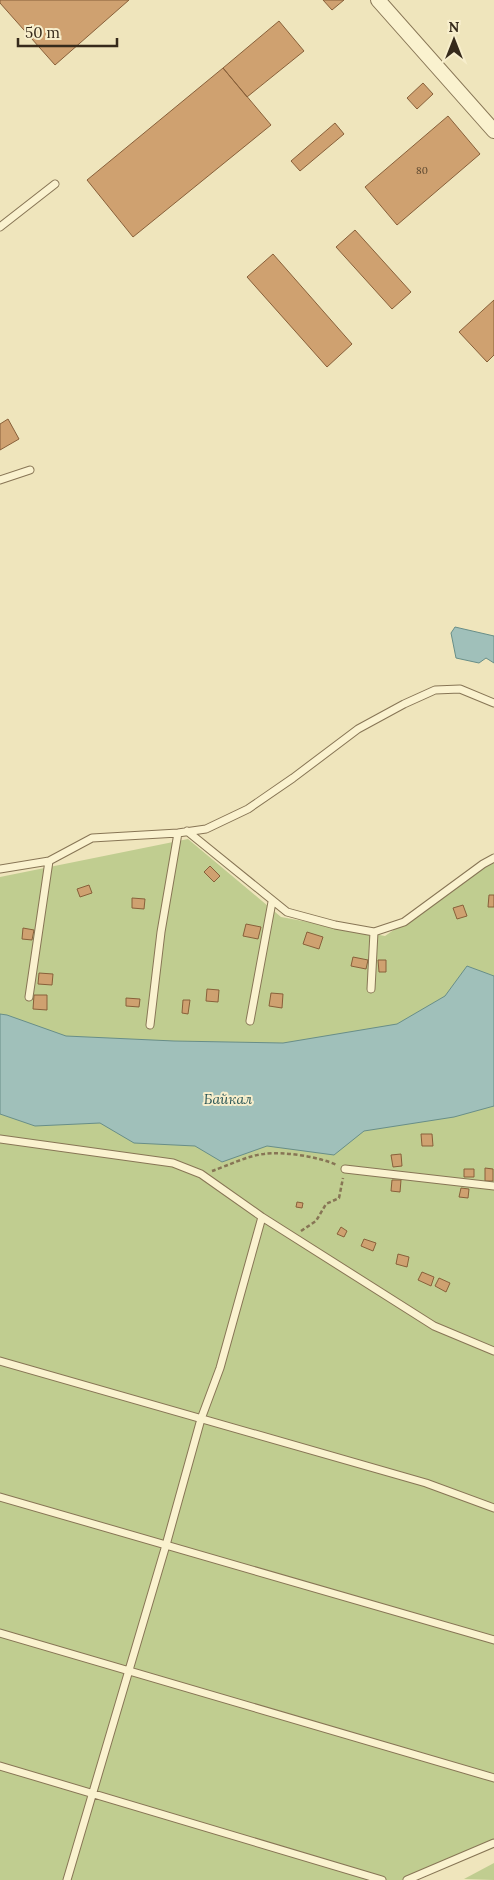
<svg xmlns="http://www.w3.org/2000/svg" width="494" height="1880" viewBox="0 0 494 1880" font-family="Lora,serif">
<rect width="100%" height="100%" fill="#efe5bc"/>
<!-- green -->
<path fill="#c0cd90" d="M188,839l93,78 104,19 98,-68 11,-5v976l-92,41h-402v-1003z
M494,1863v17l-30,-1z"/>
<!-- water -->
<path fill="#a0c0ba" stroke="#688e88" d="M455,627l39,9v27l-8,-5 -7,5 -23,-5 -5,-25z
M467,966l27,10v130l-40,11 -90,14 -30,24 -67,-9 -45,16 -27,-16 -61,-3 -34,-20 -65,3 -35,-12v-100l7,1 59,21 108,5 109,2 114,-19 48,-28z"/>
<!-- building -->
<path fill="#cfa170" stroke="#88603a" d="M0,0h129l-74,65 -55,-62z
M323,0h21l-12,10z
M279,21l25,30 -57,46 -24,-29z
M223,68l48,57 -138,112 -46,-57z
M423,83l10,11 -16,15 -10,-11z
M448,116l32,38 -83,71 -32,-38z
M335,123l9,11 -44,37 -9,-10z
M355,230l56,62 -19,17 -56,-62z
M273,254l79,90 -25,23 -80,-90z
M494,300v55l-7,7 -28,-30z
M8,419l11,20 -19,11v-26z
M210,866l10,10 -6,6 -10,-10z
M89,885l3,8 -12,4 -3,-8z
M489,895h5v12h-6z
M132,898l13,1 -1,10 -12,-1z
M463,905l4,11 -10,3 -4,-11z
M246,924l15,3 -3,12 -15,-3z
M23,928l11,2 -2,10 -10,-1z
M307,932l16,5 -4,12 -16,-5z
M353,957l15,3 -2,9 -15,-3z
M378,960h8v12h-7z
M39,973l14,1 -1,11 -14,-1z
M207,989l12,1 -1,12 -12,-1z
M271,993l12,1 -1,14 -13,-2z
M34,995h13v15l-14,-1z
M126,998l14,1 -1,8 -13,-1z
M183,1000h7l-2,14 -6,-1z
M421,1134h11l1,12h-11z
M401,1154l1,12 -9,1 -2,-12z
M485,1168l8,1v12h-8z
M464,1169h10v8h-10z
M392,1180h9l-1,12 -9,-1z
M461,1188l8,1 -1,9 -9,-1z
M297,1202l6,1 -1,5 -6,-1z
M341,1227l6,4 -3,6 -7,-3z
M364,1239l12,4 -3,8 -12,-5z
M398,1254l11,3 -2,10 -11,-3z
M422,1272l12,5 -3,9 -13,-6z
M439,1278l11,5 -4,9 -11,-6z"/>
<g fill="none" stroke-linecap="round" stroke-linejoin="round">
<defs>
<path id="lane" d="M0,227l55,-43
M0,480l30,-10
M187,831l100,81 48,13 39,7 30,-10 79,-58 11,-6
M0,869l49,-8 43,-23 86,-5 28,-4 42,-20 45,-31 65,-49 46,-25 31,-14 25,-1 34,14
M371,989l3,-57
M29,997l20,-136
M250,1021l22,-119
M150,1025l11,-93 17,-99
M0,1139l173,24 28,11 61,43 172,109 60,25
M345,1169l149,17
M0,1361l426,122 68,25
M0,1497l494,143
M0,1633l494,145
M0,1766l382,114
M67,1880l99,-335 35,-126 19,-51 42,-151
M407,1880l87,-37"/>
<path id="street" d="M378,0l116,131"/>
</defs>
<!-- lane casing -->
<use href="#lane" stroke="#877555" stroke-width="9"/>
<!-- street casing -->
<use href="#street" stroke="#877555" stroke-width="16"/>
<!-- path -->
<path stroke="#877555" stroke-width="2.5" stroke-dasharray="4 2.5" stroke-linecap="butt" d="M212,1171c15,-5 37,-16 52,-17 20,-3 55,3 73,11
M301,1231l15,-10 10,-17 13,-6 4,-20"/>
<!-- lane -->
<use href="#lane" stroke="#faf2cf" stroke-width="7"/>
<!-- street -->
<use href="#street" stroke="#faf2cf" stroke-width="14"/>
</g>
<g text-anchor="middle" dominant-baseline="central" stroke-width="4" stroke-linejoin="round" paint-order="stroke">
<!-- number labels -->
<g font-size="10" fill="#5c4830">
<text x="422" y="170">80</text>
</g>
<!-- water labels -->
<g font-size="14" font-style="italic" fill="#295556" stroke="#f7eecc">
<text x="228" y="1099">Байкал</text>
</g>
</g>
<!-- north arrow -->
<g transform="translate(454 40)" stroke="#f7eecc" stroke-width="4" paint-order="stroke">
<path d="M0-4L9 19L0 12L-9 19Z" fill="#362a1b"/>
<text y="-8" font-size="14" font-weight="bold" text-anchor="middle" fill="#362a1b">N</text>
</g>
<!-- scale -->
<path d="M18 38v8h99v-8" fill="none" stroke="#362a1b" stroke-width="2.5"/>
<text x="25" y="38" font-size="15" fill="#362a1b" stroke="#f7eecc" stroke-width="4" paint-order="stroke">50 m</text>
</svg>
